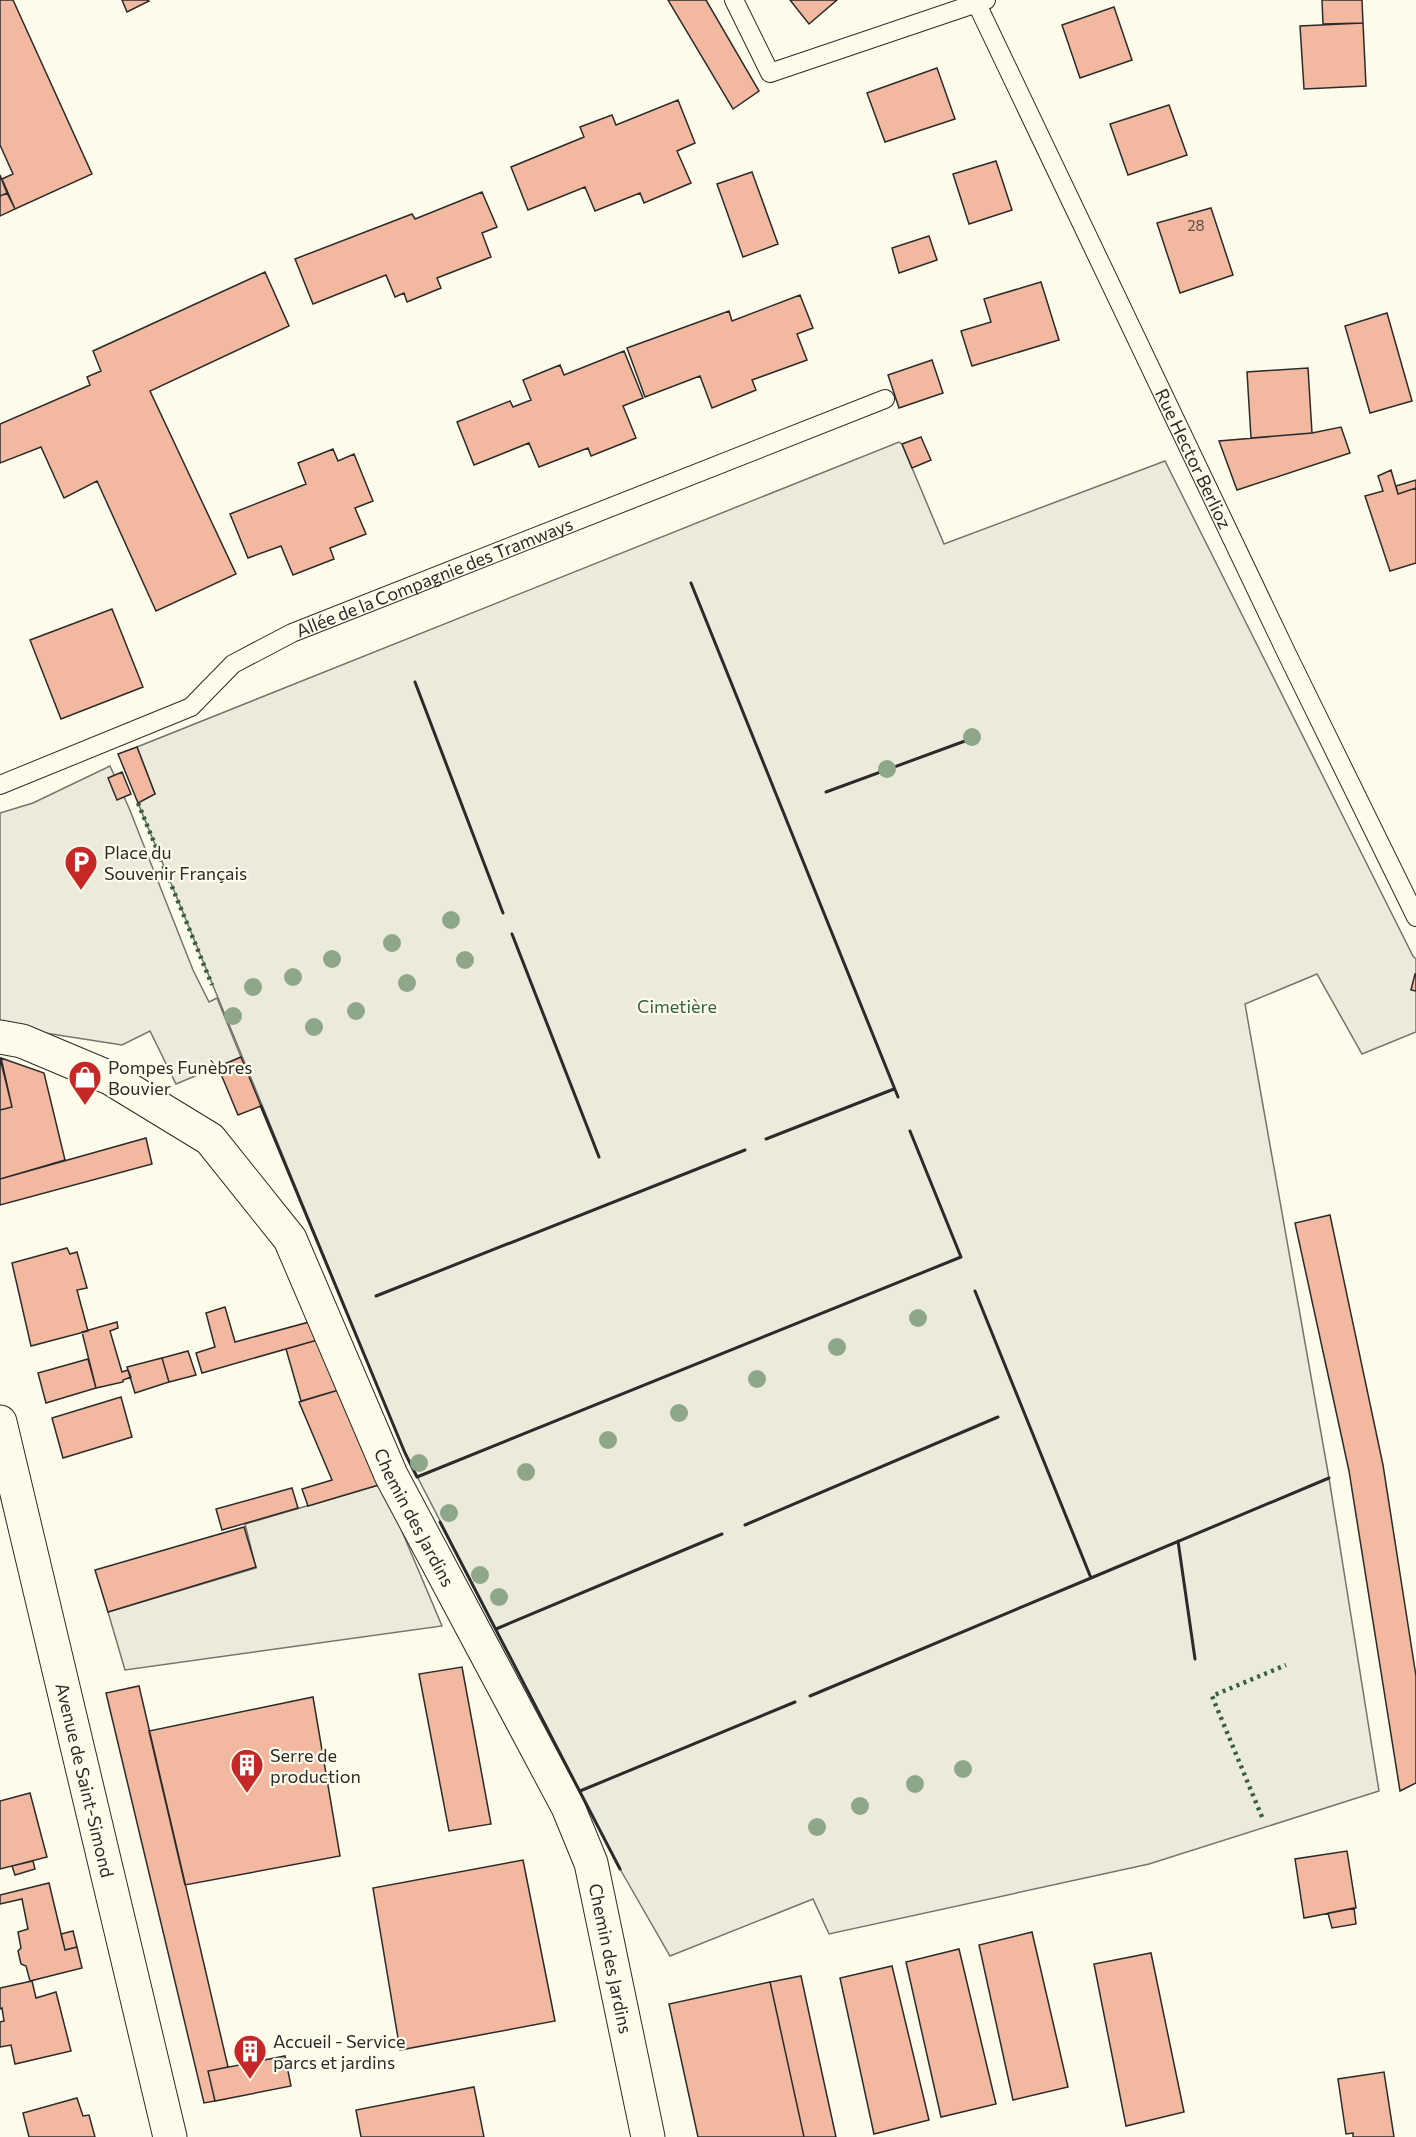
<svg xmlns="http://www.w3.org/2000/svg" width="1416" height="2137" viewBox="0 0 1416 2137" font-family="Commissioner,sans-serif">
<rect width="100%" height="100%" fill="#fdfbea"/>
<!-- green -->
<path fill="#ecebdb" stroke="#74746e" stroke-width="1.5" d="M899,442l3,2 42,100 221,-83 248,495 3,3v73l-54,22 -45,-80 -72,30 84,474 50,313 -230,73 -320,70 -16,-35 -143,57 -50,-87 -215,-416 -267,-650 17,-9 -18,-47z"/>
<!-- parking -->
<path fill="#eceadb" stroke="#74746e" stroke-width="1.5" d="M110,766l19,42 64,162 16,32 8,-4 24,59 -65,27 -26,-53 -28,14 -122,-19v-213l33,-10z
M382,1484l60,142 -317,44 -17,-58 148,-44 -11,-44z"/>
<!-- building -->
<path fill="#f2b8a0" stroke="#2b2b2b" stroke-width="1.5" d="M0,0h13l79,174 -77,35 -13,-30 11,-5 -13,-29z
M122,0h26l1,1 -22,11z
M668,0h38l53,91 -26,18z
M790,0h47l-28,24z
M1322,0h40l1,23 -40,1z
M1114,7l18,53 -52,18 -18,-53z
M1363,23l3,63 -62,3 -4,-63z
M937,68l18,51 -70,23 -18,-49z
M678,100l17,43 -18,8 14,32 -47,20 -4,-10 -45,18 -10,-24 -57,23 -17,-43 73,-30 -4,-10 32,-12 4,10z
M1169,105l18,50 -59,20 -18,-51z
M996,161l16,49 -43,14 -16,-50z
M752,172l26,72 -35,13 -26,-73z
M0,175l7,18 -7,3z
M482,192l15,35 -15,6 9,24 -54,21 4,10 -34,14 -3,-9 -9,4 -9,-22 -73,29 -18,-45 117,-45 3,5z
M7,193l8,16 -15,7v-20z
M1211,208l22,67 -53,18 -23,-70z
M929,236l8,24 -38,13 -7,-25z
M265,272l24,54 -139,65 86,183 -80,37 -59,-130 -33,17 -23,-51 -41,16v-39l90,-39 -3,-8 14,-6 -8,-20z
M1041,282l18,58 -87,26 -11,-35 30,-9 -7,-23z
M800,295l13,33 -16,6 10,26 -55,20 4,10 -44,18 -12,-32 -55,21 -18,-49 102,-37 3,10z
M1387,313l25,88 -42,12 -25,-87z
M624,351l19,47 -20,8 13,32 -45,18 -3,-8 -49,19 -10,-24 -55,22 -17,-43 53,-21 3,6 18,-7 -8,-20 37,-15 4,10z
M932,360l11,33 -44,15 -11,-33z
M1308,368l4,65 -61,5 -4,-66z
M1341,427l9,26 -113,37 -18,-49 93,-8z
M921,437l10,23 -19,8 -10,-24z
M333,449l5,12 16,-7 19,47 -18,7 11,26 -36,14 4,11 -41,16 -12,-29 -33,12 -18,-44 76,-30 -8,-21z
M1391,470l7,24 18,-6v75l-26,8 -25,-75 18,-5 -5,-15z
M1416,480v8l-18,6 -2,-8z
M112,609l31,78 -82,32 -31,-79z
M137,747l18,47 -17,9 -20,-49z
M122,772l9,22 -14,6 -9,-22z
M1415,974h1v17l-5,-1z
M241,1057l20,49 -23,9 -20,-48z
M0,1058l12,49 -12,3z
M1,1058l43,15 21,87 -65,19v-69l12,-3z
M146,1138l6,26 -152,41v-26z
M1330,1215l53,250 33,211v107l-16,8 -51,-320 -54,-248z
M67,1248l3,6 7,-2 10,36 -10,2 11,41 -57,15 -19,-83z
M225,1307l10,35 78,-21 8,18 -119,34 -6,-20 19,-6 -9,-34z
M117,1322l1,6 -8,3 12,41 6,-2 3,7 -8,3v2l-27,6 -14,-56z
M321,1339l21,50 -41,12 -15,-52z
M188,1351l8,24 -27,7 -7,-24z
M162,1358l7,24 -34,11 -8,-26z
M88,1359l8,29 -50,15 -8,-30z
M342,1389l40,95 -74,22 -6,-17 30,-9 -33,-78z
M121,1397l11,40 -69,21 -11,-40z
M292,1488l6,20 -76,22 -6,-21z
M244,1527l12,40 -148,45 -13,-42z
M462,1667l29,157 -42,7 -30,-157z
M139,1686l89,381 -20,4 7,30 -11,2 -98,-410z
M313,1697l27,159 -155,29 -36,-154z
M30,1793l17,64 -47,12v-68z
M1347,1851l9,57 -52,10 -9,-59z
M523,1860l32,161 -155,29 -27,-162z
M33,1861l2,8 -20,6 -3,-9z
M49,1883l16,67 12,-3 5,21 -52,13 -4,-15 -5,-2 -3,-13 3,-3 -3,-16 10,-3 -6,-30 -22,5v-9z
M1354,1908l2,16 -24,4 -4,-15z
M73,1931l4,16 -12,3 -4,-16z
M1032,1932l36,155 -55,13 -34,-155z
M959,1949l37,155 -55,13 -35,-155z
M1151,1953l33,159 -58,14 -32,-162z
M892,1966l37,154 -55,14 -34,-156z
M801,1976l19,88 16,73h-32l-34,-155z
M32,1981l4,17 20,-6 15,59 -56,13 -4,-19 -11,2v-25l4,-1 -2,-13 -2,1v-21z
M770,1982l34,155h-106l-29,-133z
M285,2056l6,30 -76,15 -7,-30z
M1384,2072l10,65h-41v-4l-7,1 -8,-55z
M474,2087l10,50h-123l-5,-27z
M77,2098l6,18 6,-1 6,22h-66l-6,-24z"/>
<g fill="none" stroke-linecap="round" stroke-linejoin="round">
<defs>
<g id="lane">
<path d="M734,0l36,73 216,-73"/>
<path id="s1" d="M975,0l312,654 129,263"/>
<path id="s2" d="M0,785l191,-78 42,-43 59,-31 593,-234"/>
</g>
<g id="street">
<path id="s3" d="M0,1037l22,4 88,37 100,61 80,100 101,236 177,332 23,56 57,274"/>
</g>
<g id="secondary">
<path id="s4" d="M0,1422l170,715"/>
</g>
</defs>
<!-- lane casing -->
<use href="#lane" stroke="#2b2b2b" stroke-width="20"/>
<!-- street casing -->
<use href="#street" stroke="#2b2b2b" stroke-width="35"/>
<!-- secondary casing -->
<use href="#secondary" stroke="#2b2b2b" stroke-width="35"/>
<!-- lane -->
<use href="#lane" stroke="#fdfbea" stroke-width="18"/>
<!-- street -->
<use href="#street" stroke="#fdfbea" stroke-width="33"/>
<!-- secondary -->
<use href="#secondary" stroke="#fdfbea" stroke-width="33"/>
<!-- hedge -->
<path stroke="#34623c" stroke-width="4.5" stroke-dasharray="3 4.5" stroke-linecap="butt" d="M138,803l74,182
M1262,1817l-50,-121 74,-31"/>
<!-- wall -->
<path stroke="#2b2b2b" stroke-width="3" d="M691,583l207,514
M415,682l88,231
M826,792l139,-51
M512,934l87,223
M261,1106l144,347 12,24 544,-220 -51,-126
M766,1139l128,-50
M376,1296l369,-146
M440,1522l180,347
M745,1525l253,-108
M1178,1541l17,118
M1091,1578l238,-100
M496,1629l226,-95
M810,1696l281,-118 -116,-287
M580,1791l215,-89"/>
</g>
<!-- trees -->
<g fill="#8ea78a">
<circle cx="972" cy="737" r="9"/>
<circle cx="887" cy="769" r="9"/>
<circle cx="451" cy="920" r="9"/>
<circle cx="392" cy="943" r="9"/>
<circle cx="332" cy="959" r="9"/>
<circle cx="465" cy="960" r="9"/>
<circle cx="293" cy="977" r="9"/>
<circle cx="407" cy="983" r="9"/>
<circle cx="253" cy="987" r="9"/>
<circle cx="356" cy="1011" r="9"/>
<circle cx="233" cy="1016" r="9"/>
<circle cx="314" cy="1027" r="9"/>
<circle cx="918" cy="1318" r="9"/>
<circle cx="837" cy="1347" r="9"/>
<circle cx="757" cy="1379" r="9"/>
<circle cx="679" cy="1413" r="9"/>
<circle cx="608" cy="1440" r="9"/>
<circle cx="419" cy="1463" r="9"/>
<circle cx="526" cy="1472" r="9"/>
<circle cx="449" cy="1513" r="9"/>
<circle cx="480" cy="1575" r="9"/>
<circle cx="499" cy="1597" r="9"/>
<circle cx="963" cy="1769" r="9"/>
<circle cx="915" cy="1784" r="9"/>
<circle cx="860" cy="1806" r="9"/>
<circle cx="817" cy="1827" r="9"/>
</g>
<!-- icons -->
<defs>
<symbol id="parking-pin" viewBox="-11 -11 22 30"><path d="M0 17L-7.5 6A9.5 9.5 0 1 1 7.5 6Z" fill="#c62828" stroke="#fdfbea"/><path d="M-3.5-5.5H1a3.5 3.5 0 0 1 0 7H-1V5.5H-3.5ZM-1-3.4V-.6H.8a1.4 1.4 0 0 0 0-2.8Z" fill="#fff"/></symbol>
<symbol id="shop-pin" viewBox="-11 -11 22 30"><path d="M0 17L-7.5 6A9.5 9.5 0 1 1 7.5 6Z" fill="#c62828" stroke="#fdfbea"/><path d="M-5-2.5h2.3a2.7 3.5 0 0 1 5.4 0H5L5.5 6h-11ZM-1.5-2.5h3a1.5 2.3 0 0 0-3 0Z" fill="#fff"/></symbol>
<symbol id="building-pin" viewBox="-11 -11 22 30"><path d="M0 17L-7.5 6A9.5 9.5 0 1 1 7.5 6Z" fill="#c62828" stroke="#fdfbea"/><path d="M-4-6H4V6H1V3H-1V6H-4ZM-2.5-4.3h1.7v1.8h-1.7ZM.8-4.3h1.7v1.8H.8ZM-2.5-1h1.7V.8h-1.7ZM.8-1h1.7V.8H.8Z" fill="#fff"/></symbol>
</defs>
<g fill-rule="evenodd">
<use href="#parking-pin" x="62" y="843" width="38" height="52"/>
<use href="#shop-pin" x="66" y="1058" width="38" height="52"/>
<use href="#building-pin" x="228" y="1746" width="38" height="52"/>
<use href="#building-pin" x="231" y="2032" width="38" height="52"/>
</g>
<g text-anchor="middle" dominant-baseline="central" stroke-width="4.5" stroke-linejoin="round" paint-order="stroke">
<!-- number labels -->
<g font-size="15" fill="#5d4e48">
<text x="1196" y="225">28</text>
</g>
<!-- street labels -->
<g font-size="18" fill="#2b2b2b" stroke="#fdfbea">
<text stroke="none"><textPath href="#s1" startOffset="508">Rue Hector Berlioz</textPath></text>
<text stroke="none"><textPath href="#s2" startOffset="486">Allée de la Compagnie des Tramways</textPath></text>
<text stroke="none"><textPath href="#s3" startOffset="668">Chemin des Jardins</textPath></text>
<text stroke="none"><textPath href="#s4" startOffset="368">Avenue de Saint-Simond</textPath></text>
<text stroke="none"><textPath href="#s3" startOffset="1154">Chemin des Jardins</textPath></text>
</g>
<!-- poi labels -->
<g font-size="18" fill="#2b2b2b" stroke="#fdfbea" text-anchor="start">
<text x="104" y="852">Place du<tspan x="104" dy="21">Souvenir Français</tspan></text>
<text x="108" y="1067">Pompes Funèbres<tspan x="108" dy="21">Bouvier</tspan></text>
<text x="270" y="1755">Serre de<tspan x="270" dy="21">production</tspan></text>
<text x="273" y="2041">Accueil - Service<tspan x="273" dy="21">parcs et jardins</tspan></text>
</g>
<!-- park labels -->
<g font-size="18" fill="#34623c" stroke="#fdfbea">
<text x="677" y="1006">Cimetière</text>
</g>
</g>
</svg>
